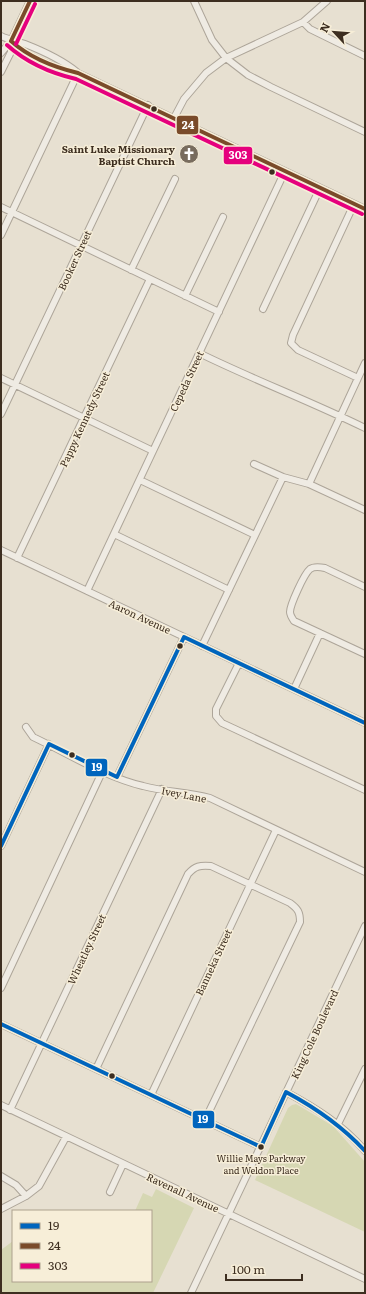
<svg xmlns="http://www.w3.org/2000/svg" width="366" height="1294" viewBox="0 0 366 1294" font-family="Literata,serif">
<rect width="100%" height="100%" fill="#e7e0d1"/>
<!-- green -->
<path fill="#d6d7b3" d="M296,1104l37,22 32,36v70l-110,-52 33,-72 4,-3z
M156,1189l38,19 -41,85h-152v-43l12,-9v40h138v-70h-16l8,-18 9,4z"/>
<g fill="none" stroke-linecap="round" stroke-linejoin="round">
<defs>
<path id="minor" d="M194,1l18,39 14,18 22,17 23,12 94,45
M303,22l7,7 55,27
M1,36c8,4 16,5 24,8 18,7 36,15 52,28
M11,41c17,17 44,27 67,32l287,136
M1,53l10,-12 19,-40
M1,72l10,-20v-11
M174,118l10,-19 22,-26 20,-15 77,-36 24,-21
M354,204l-61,131 -2,8 7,7 60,28
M1,207l218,105
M1,235l77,-162
M131,270l44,-91
M185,296l38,-79
M263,309l57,-121
M199,353c55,27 111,48 166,75
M1,378l152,73
M1,414l147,-309
M254,464l29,13 26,7 56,26
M140,480l115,55
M309,484l56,-121
M114,534l115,56
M1,550l364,173
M17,558l133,-279
M365,587l-40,-19c-5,-1 -11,-2 -15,1 -6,5 -20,36 -20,43 0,3 2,6 4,9l71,33
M87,591l198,-420
M202,646l81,-169
M239,663l-23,46v7l6,7 143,67
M294,689l26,-56
M26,727l7,10c36,17 72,40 110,49 22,6 44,6 67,12l155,74
M117,777l67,-140
M1,846l48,-102
M1,988l102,-218
M1,1024l260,123
M96,1069l92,-195c7,-8 12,-9 23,-8l79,37c8,6 10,9 10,19l-95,198
M286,1092c30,16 57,33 79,59
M151,1095l125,-265
M1,1105l364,174
M10,1110l152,-321
M338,1124l27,-55
M1,1176l15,9 10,11
M110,1192l13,-28
M1,1209l25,-13 13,-10 27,-49
M191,1293l174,-367"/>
</defs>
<!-- minor casing -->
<use href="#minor" stroke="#ada599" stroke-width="8"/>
<!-- minor -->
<use href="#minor" stroke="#efebe3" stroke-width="6"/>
<defs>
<path id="bus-1" d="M1,846l48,-102 68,33 67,-140 181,86
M1,1024l260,123 25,-55c30,16 56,34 79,59"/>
<path id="bus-2" d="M11,41c19,17 42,26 67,32l287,136
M11,41l19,-40"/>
<path id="bus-3" d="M16,44l19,-40
M7,45c20,18 43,28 69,34l286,135"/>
</defs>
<!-- bus-1 casing -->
<use href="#bus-1" stroke="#f7eed8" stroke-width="7"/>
<!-- bus-2 casing -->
<use href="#bus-2" stroke="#f7eed8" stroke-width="7"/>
<!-- bus-3 casing -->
<use href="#bus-3" stroke="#f7eed8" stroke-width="7"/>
<!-- bus-1 -->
<use href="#bus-1" stroke="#0065bd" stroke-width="4"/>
<!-- bus-2 -->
<use href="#bus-2" stroke="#7a4b2a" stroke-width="4"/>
<!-- bus-3 -->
<use href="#bus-3" stroke="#e5007d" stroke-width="4"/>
</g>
<!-- icons -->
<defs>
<symbol id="church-disc" viewBox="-11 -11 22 22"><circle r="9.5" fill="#786c5e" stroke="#f7eed8"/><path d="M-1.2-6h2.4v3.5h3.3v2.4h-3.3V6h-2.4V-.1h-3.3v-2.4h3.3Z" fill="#fff"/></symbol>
</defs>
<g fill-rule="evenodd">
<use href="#church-disc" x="178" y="143" width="22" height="22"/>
</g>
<!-- markers -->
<g fill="#3d2e20" stroke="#f7eed8" stroke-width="1.5">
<circle cx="154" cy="109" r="3.5"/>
<circle cx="272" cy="172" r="3.5"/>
<circle cx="180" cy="646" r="3.5"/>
<circle cx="72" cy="755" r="3.5"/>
<circle cx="112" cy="1076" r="3.5"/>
<circle cx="261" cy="1147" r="3.5"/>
</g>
<g text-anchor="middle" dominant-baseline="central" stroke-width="3" stroke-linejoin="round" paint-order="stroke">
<!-- bus labels -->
<g font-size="9" fill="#3d2e20" stroke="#f7eed8">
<text x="261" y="1158">Willie Mays Parkway<tspan x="261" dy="12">and Weldon Place</tspan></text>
</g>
<!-- poi labels -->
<g font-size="10" font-weight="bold" fill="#3d2e20" stroke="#f7eed8" text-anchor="end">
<text x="175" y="148">Saint Luke Missionary<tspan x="175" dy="12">Baptist Church</tspan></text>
</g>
<!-- street labels -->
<g font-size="10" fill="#3d2e20" stroke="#f7eed8">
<text transform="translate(74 260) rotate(-65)">Booker Street</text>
<text transform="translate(186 381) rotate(-65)">Cepeda Street</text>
<text transform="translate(84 419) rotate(-65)">Pappy Kennedy Street</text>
<text transform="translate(140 616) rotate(25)">Aaron Avenue</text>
<text transform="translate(184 794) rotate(11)">Ivey Lane</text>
<text transform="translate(86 949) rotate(-65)">Wheatley Street</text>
<text transform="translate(213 962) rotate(-65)">Banneka Street</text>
<text transform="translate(314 1034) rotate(-65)">King Cole Boulevard</text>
<text transform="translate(183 1192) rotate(25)">Ravenall Avenue</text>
</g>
</g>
<g stroke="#f7eed8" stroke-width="1.5">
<rect x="176" y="115" width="23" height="20" rx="4" fill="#7a4b2a"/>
<rect x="223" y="146" width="30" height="19" rx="4" fill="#e5007d"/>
<rect x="85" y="758" width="23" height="19" rx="4" fill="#0065bd"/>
<rect x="192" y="1110" width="23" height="19" rx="4" fill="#0065bd"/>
</g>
<g font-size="11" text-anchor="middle" font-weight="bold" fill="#fff">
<text x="188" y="129">24</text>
<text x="238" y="159">303</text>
<text x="97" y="771">19</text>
<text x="203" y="1123">19</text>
</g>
<!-- border -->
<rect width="366" height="1294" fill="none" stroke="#3d2e20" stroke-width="4"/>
<!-- legend -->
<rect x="12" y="1210" width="140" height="72" fill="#f7eed8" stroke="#ada18e"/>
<rect x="20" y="1223" width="20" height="6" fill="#0065bd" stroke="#ada18e"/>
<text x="48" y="1230" font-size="12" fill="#3d2e20">19</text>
<rect x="20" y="1243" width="20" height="6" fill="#7a4b2a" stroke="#ada18e"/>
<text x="48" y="1250" font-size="12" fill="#3d2e20">24</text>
<rect x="20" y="1263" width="20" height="6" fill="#e5007d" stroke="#ada18e"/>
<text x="48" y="1270" font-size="12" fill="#3d2e20">303</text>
<!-- north arrow -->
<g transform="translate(334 32) rotate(296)" stroke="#f7eed8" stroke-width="3" paint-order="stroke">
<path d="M0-3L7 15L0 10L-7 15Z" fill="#3d2e20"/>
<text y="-6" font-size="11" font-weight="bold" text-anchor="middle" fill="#3d2e20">N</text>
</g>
<!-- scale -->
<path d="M226 1274v6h76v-6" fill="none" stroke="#3d2e20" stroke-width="2"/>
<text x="232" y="1274" font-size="12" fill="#3d2e20" stroke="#f7eed8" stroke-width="3" paint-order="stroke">100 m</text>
</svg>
